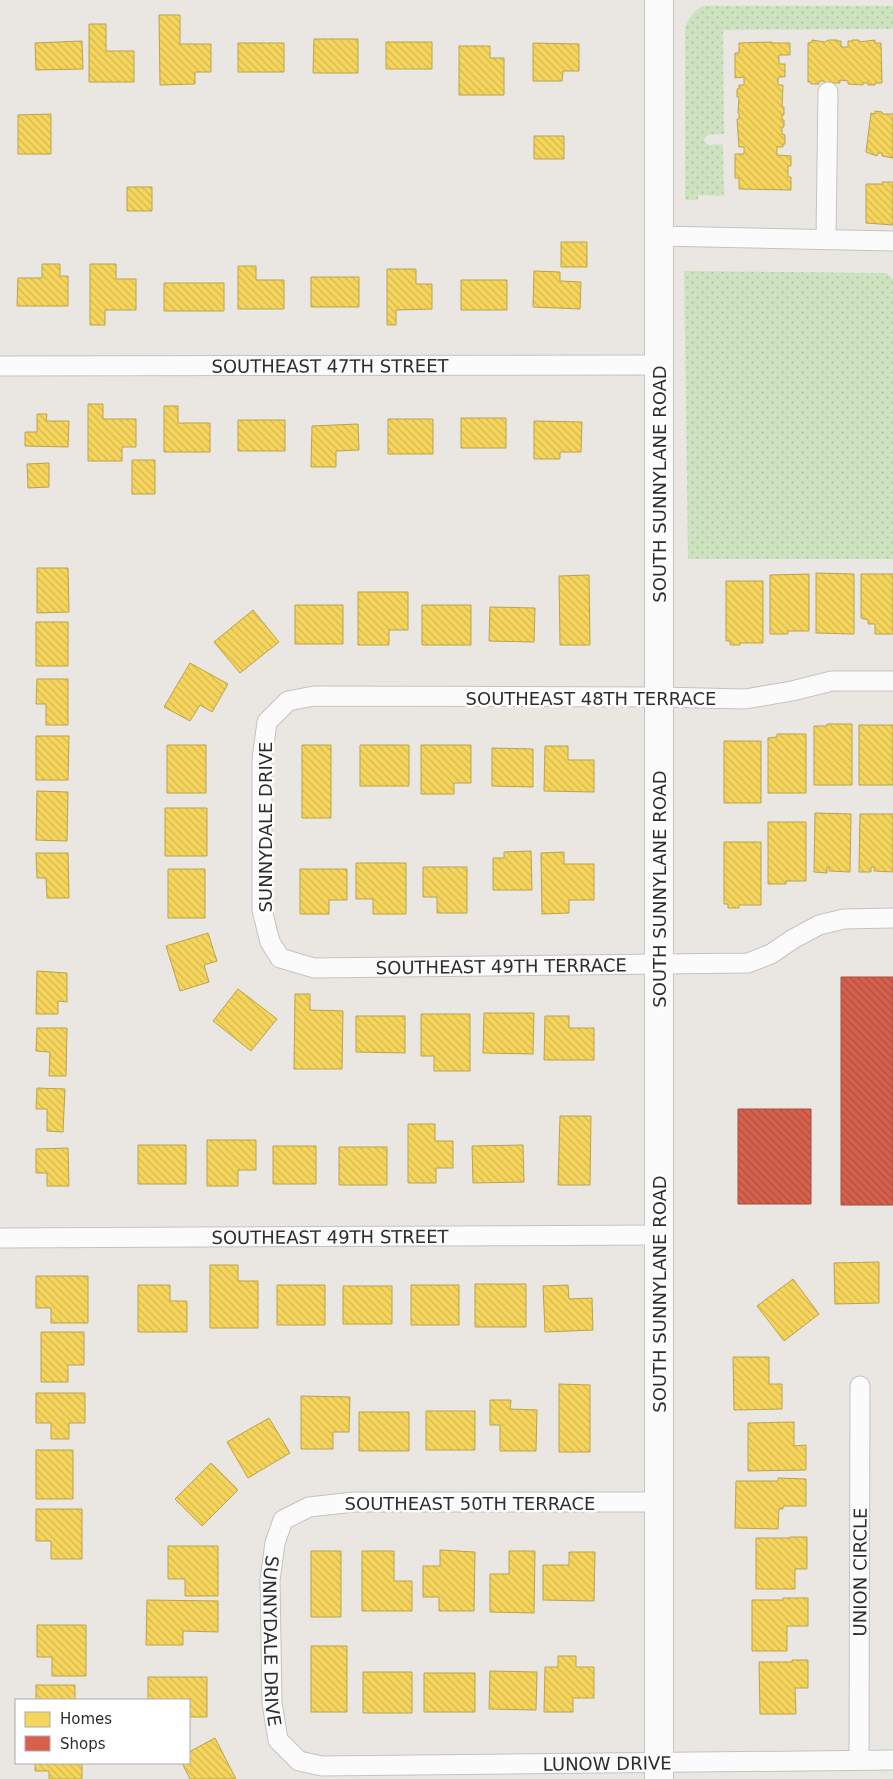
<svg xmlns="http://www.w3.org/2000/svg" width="893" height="1779" viewBox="0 0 893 1779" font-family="'DejaVu Sans',sans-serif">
<defs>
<pattern id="grass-dots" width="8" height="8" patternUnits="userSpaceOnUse" patternTransform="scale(1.25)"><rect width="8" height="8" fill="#cde3bf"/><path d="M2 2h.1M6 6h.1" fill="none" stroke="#b0c3a4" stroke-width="1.8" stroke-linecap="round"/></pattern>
<pattern id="homes-back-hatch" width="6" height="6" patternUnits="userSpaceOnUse" patternTransform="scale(1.25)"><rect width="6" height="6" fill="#f6d55c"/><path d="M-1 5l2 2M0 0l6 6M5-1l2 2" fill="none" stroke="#d3b750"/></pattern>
<pattern id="shops-back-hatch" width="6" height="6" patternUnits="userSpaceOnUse" patternTransform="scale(1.25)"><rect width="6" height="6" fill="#d6604d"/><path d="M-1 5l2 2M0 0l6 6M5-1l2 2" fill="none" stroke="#ae5040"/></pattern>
</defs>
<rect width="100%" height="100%" fill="#eae7e3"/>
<!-- grass -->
<path fill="url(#grass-dots)" d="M703,6h190v23l-170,1 1,104 -16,1 -4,4 1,3 4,3 14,-1 1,52 -26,-1v5h-13v-173c4,-9 9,-17 18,-21z
M684,271l202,2 7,6v280h-205z"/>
<!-- homes -->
<path fill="url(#homes-back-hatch)" stroke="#baa34e" d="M159,15h21v29h31v28h-16v12l-35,1z
M89,24h17v27h28v31h-45z
M314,39h44v34h-45z
M812,40l13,2 3,-2h9v1h4v6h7v-6h4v-1h7v2l16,-2v3h6l1,40h-7v2h-7v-2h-5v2l-15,-1v-3l-8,-1v3h-15l-1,-2h-5v3h-8v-2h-3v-39l4,-1z
M82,41l1,28 -47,1 -1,-27z
M386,42h46v27h-46z
M772,42v1h18v12h-11v9h6v13h-7v8h5l-1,22h2v8h-2v5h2v7h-2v7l3,1v9h-2v3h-6v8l14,1v10h-3v11h3v13l-52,-1v-11h-4v-24h9v-7h-5l-2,-28h2v-6h-1l1,-16h-2v-8h2v-4h5v-8l-9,1v-25h4v-10z
M238,43h46v29h-46z
M533,43l46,1v27h-16l-1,10h-29z
M459,46h31v12h14v37h-45z
M875,111l7,1v2h11v44l-11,-2v-3h-4l-1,3 -11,-4 5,-39 4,1z
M51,114v40h-33v-39z
M534,136h30v23h-30z
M882,182h11v43l-27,-2v-39h17z
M127,187h25v24h-25z
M561,242h26v25h-26z
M42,264h18v12h8v30h-51l1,-28h24z
M90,264h26v15h20v31h-31v15h-15z
M238,266h18v14h28v29h-46z
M387,269h29v15h16v25l-36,1v15h-9z
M534,271l26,1v9l21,1 -1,27 -47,-2z
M311,277h48v30h-48z
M461,280h46v30h-46z
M164,283h60v28h-60z
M88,404h15v15h33v28h-14v14h-34z
M164,406h14v17h32v29h-46z
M37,414h10l-1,7h23l-1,26 -43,-1v-14h12z
M461,418h45v30h-45z
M388,419h45v35h-45z
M238,420h47v31h-47z
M534,421l48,1 -1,30h-21v7h-26z
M358,424l1,26 -23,1v16h-25l1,-41z
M132,460h23v34h-23z
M49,463v24l-21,1 -1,-24z
M37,568h31l1,44 -32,1z
M816,573l38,1v60l-38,-1z
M809,574v57h-21v3h-18v-59z
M861,574h32v60h-18v-10h-7v-4l-7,-2z
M589,575l1,70h-30l-1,-69z
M726,581h37v62h-23v2h-10v-4h-4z
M358,592h50v38h-19v15h-31z
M295,605h48v39h-48z
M422,605h49v40h-49z
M490,607l45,1 -1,34 -45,-1z
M253,610l26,32 -39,31 -26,-31z
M36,622h32v44h-32z
M190,663l38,21 -16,28 -12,-7 -10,16 -26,-14z
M37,679h31v46h-22v-21h-10z
M827,724h25v61h-38v-59h13z
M859,725h34v60h-34z
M777,734h29v59h-38v-55l9,-1z
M36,736h33l-1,44h-32z
M724,741h37v62h-37z
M167,745h39v48h-39z
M302,745h29v73h-29z
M360,745h49v41h-49z
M421,745h50v38h-17v11h-33z
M545,746h23v14h26v32l-50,-1z
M492,748l41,1v38l-41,-1z
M37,791l31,1 -1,49 -31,-1z
M165,808h42v48h-42z
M815,813l36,1 -1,58 -21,-1v-4h-2v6l-13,-1z
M860,814h33v58l-19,-1v-4h-3v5h-12z
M768,822h38v59h-20v3h-18z
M724,842h37v63h-22v3h-11v-4h-4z
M531,851l1,39h-39v-32h11v-6z
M564,852v12h30v36h-25v13l-27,1 -1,-61z
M36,853h32l1,45h-22l-1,-20h-9z
M356,863h50v51h-33v-15h-17z
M423,867h44v46h-30v-16h-14z
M168,869h37v49h-37z
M300,869h47v31h-18v14h-29z
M208,933l9,28 -13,4 5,17 -29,9 -14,-45z
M37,971l30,2v29l-9,-1v13h-22z
M238,989l39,30 -26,32 -38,-30z
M295,994h15v16l33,1 -1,58h-48z
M484,1013h50l-1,41 -50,-1z
M421,1014h49v57h-36v-15h-13z
M356,1016h49v37l-49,-1z
M545,1016h24v12h25v32h-50z
M37,1028h30l-1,48h-17l1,-24 -14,-1z
M37,1088l28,1 -2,43 -16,-1v-22h-11z
M560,1116h31l-1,69h-32z
M408,1124h27v17h18v27h-17v15h-28z
M207,1140h49v30h-18v16h-31z
M138,1145h48v39h-48z
M523,1145l1,37 -51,1 -1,-37z
M273,1146h43v38h-43z
M339,1147h48v38h-48z
M68,1148l1,38h-22v-13h-11v-24z
M879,1262v41l-44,1 -1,-41z
M210,1265h28v16h20v47h-48z
M36,1276h52v47h-37v-15h-15z
M793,1279l26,35 -35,27 -27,-35z
M475,1284h51v43h-51z
M138,1285h32v16h17v31h-49z
M277,1285h48v40h-48z
M411,1285h48v40h-48z
M568,1285l1,14 23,-1 1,32 -48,2 -2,-46z
M343,1286h49v38h-49z
M41,1332h43v33h-16v17h-27z
M733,1357h36v27h13v25l-48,1z
M559,1384l31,1v67h-31z
M36,1393h49v30h-16v16h-18v-16h-15z
M301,1396l49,1 -1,35h-16v17h-32z
M490,1400h21l-1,9 27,1 -1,41h-36v-26h-10z
M426,1411h49v39h-49z
M359,1412h50v39h-50z
M269,1418l21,35 -42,25 -21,-36z
M794,1422v24l12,-1v25l-58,1v-48z
M36,1450h37v49h-37z
M211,1463l27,27 -36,36 -27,-27z
M778,1478l28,1v27h-23v3h-4l-1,20 -43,-1 1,-47h42z
M36,1509h46v50h-31v-18h-15z
M790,1537h17v32h-12v20h-39v-51h34z
M168,1546h50v50h-33v-17h-17z
M440,1550l35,2 -1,59h-35v-14h-16v-31h17z
M311,1551h30v66h-30z
M362,1551h32v30h18v30h-50z
M509,1551h26l-1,62 -44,-1v-38h19z
M569,1552h26l-1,49 -51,-1v-35h26z
M783,1598h25v28h-21v25h-35v-51h31z
M147,1600l71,1v31l-35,-1v14h-37z
M37,1625h49v51h-34v-19h-15z
M311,1646h36v66h-36z
M558,1656h18v11h18v31h-21v14h-29l1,-45h13z
M792,1660h16v28h-13l1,26h-36l-1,-52h33z
M490,1671l47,1 -1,38 -47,-1z
M363,1672h49v41h-49z
M424,1673h51v39h-51z
M148,1677h59v40h-18v-17h-41z
M36,1685h39v15h-39z
M215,1738l21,41h-46l-8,-16h7v-11z
M35,1763h47v16h-33v-8h-14z"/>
<!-- shops -->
<path fill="url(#shops-back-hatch)" stroke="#a35143" d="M841,977h52v228h-52z
M738,1109h73v95h-73z"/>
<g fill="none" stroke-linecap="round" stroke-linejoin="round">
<defs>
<g id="minor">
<path d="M659,236l234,5"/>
<path d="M826,239l2,-147"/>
<path id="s1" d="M0,366l659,-1"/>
<path id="s2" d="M893,681h-61l-40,10 -47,8 -86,-2 -345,-1 -26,5 -21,21 -5,37v151l8,32 10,16 34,10 434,-5 23,-9 22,-15 26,-14 25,-6 49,-1"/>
<path id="s3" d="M0,1238l659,-3"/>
<path id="s4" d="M659,1502h-305l-45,5 -26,13 -8,23 -5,37 2,123 6,37 21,21 23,5 571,-6"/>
<path id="s5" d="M859,1760l1,-374"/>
</g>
<path id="secondary" d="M659,0v1779"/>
</defs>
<!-- minor casing -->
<use href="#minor" stroke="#c4c3c3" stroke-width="21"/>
<!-- secondary casing -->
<use href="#secondary" stroke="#c4c3c3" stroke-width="30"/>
<!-- minor -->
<use href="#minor" stroke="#fcfbfb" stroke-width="19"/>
<!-- secondary -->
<use href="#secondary" stroke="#fcfbfb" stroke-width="28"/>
</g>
<g text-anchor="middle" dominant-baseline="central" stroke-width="5" stroke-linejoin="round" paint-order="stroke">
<!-- street labels -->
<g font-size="18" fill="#2d2d2d" stroke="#fff">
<text stroke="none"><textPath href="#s1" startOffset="330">SOUTHEAST 47TH STREET</textPath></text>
<text transform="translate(659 484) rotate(-90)">SOUTH SUNNYLANE ROAD</text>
<text x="591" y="698">SOUTHEAST 48TH TERRACE</text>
<text transform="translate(265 827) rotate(-90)">SUNNYDALE DRIVE</text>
<text transform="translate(659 889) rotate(-90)">SOUTH SUNNYLANE ROAD</text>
<text stroke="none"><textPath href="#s2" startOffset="1100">SOUTHEAST 49TH TERRACE</textPath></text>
<text stroke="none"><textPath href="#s3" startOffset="330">SOUTHEAST 49TH STREET</textPath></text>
<text transform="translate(659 1294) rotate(-90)">SOUTH SUNNYLANE ROAD</text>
<text x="470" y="1503">SOUTHEAST 50TH TERRACE</text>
<text stroke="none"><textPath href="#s5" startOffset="188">UNION CIRCLE</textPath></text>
<text stroke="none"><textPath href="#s4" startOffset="502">SUNNYDALE DRIVE</textPath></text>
<text stroke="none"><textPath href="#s4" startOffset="940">LUNOW DRIVE</textPath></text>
</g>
</g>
<!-- legend -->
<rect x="15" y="1699" width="175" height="65" fill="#ffffff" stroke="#ababab"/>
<rect x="25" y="1712" width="25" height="15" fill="#f6d55c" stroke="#ababab"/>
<text x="60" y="1724" font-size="15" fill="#2d2d2d">Homes</text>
<rect x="25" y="1736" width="25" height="15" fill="#d6604d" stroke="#ababab"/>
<text x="60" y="1749" font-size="15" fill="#2d2d2d">Shops</text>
</svg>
